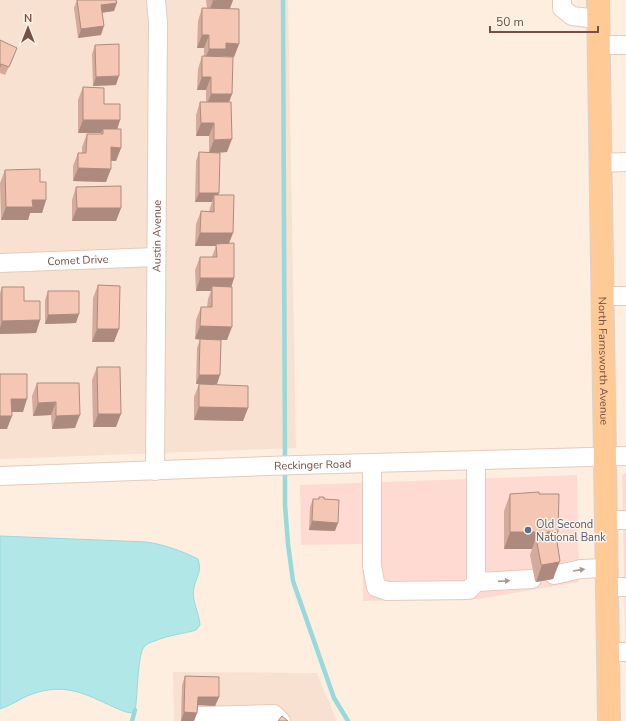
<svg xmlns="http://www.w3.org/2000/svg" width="626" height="721" viewBox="0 0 626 721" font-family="'Nunito Sans',sans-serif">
<rect width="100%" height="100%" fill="#feeedf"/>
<!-- residential -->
<path fill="#f8e1d0" d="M0,0h288l8,448 -296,11z
M173,672l144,1 20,48h-163z"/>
<!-- commercial -->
<path fill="#ffdad2" d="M626,473v205l-4,-202z
M577,475l2,107 -100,17 -116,2 -1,-57 -61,1 -1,-60z"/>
<!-- water -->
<path fill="#b2e7e8" stroke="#98d9db" d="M0,536l147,6c18,3 35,9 51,17 4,13 -1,16 -4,28 -3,13 5,25 6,38l-4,5c-13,4 -28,5 -41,11 -4,1 -9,3 -11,6 -7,9 -6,50 -9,63l-4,3c-9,-1 -27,-11 -37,-15 -25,-11 -44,-12 -69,-1 -8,4 -16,9 -25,12z"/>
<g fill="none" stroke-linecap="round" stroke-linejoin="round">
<!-- stream -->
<path stroke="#98d9db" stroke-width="4.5" d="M283,0l2,462
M285,470v35l3,39 5,37 41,117 14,23
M132,721l3,-11"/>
<defs>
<g id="minor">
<path d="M562,0v8l10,8 26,3"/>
<path d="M598,45h28"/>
<path d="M600,163l26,-1"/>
<path id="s1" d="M0,263l156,-6"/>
<path d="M602,296h24"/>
<path d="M372,463v103l4,21 11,4 82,-1 7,-8v-122"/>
<path id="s2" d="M155,471l3,-449 -2,-22"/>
<path id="s3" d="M0,476l297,-11 329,-9"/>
<path d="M605,520h21"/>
<path d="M554,575l27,-6 25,-1"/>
<path d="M476,582l56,-3"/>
<path d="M606,587h20"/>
<path d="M607,652h19"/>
<path d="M198,721v-5l76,-2 7,7"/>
</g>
<g id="major">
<path id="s4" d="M598,0l11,721"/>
</g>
</defs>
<!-- minor casing -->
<use href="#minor" stroke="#e4cbbd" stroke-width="20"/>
<!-- major casing -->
<use href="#major" stroke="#dbd2cf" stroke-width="24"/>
<!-- minor -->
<use href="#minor" stroke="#fff" stroke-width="18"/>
<!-- major -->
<use href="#major" stroke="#ffca95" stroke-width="22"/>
</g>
<!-- wall -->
<path fill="#d3aa9b" d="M77,0h39l-2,11 -12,2 -1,22 -23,3 -4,-30z
M206,0h27l-3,8 9,36 -5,13 -11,-1v1l9,37 -3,8 -2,50 -9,1v42l11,49 5,34 -3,9 -4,53h-6l-4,44h-21l1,-36 3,-8 -5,-1 1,-19 5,-13h6l1,-8 3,-8h-15l-1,-21 5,-13h12l4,-11h-21l1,-22 5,-13 8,1 1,-4 2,-6h-17l1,-41 3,-9 10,1v-17h-13v-21l4,-13h6v-12h-9l1,-21 4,-13 2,1v-9h-7l1,-27 4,-13h5z
M0,40l14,16 -9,19 -5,-2z
M95,45l21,40 -23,1 -1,-32z
M83,87l21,17 16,16 -3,9 4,19 -5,13h-5l-5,21 -33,-1v-15l5,-13h4v-6l5,-13h14v-1h-23v-33z
M5,170l35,12 6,18 -4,13h-12l-2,7h-27l-1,-37z
M76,187l45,21 -5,13h-44v-21z
M98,285l16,57h-22l1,-44z
M2,287l38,33 -4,13 -36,1v-41z
M48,291l28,32 -31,1v-24z
M97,367l19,60h-23l-1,-47z
M37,383h42l-4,45 -23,1 -1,-14 -18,1 -1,-20z
M199,384l49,24 -5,13 -49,-1v-23z
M510,494h29l19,38 -2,5 -2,40 -1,2 -17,3 -1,-1 -5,-26 2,-6h-28v-38z
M319,497l5,2 11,32 -26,-1 1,-23 3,-8h5z
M185,676l34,21 -4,9 -17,-1 -1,8 -3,8h-13l1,-36z"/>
<!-- shaded-wall -->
<path fill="#ac8b7e" d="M223,0h10l-4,11 -21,3 5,-13z
M117,3l-3,8 -16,2 3,-8z
M104,26l-3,9 -23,3 3,-9z
M202,35h7l-5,13h-7z
M226,43l13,1 -5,13 -11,-1 -2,6h-17l5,-13z
M119,76l-3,9 -23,1 3,-9z
M202,77h9l-5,13h-9z
M211,94h21l-5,13h-21z
M83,120h37l-4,13 -13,-4 -2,4h-23z
M201,123h13l-5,13h-13z
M232,139l-5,13 -18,1 5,-13z
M111,147l10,1 -5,13 -10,-1z
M78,168l33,1 -5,13 -33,-1z
M199,193h20l-3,9 -2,-7 -2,7h-17z
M32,200h14l-4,13h-12l-2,7h-27l5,-13z
M77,208h44l-5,13h-44z
M200,233h33l-5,13 -12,-2v2h-21z
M200,278h34l-4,13 -18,-5 -1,5h-15z
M79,314l-3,9 -31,1 3,-9z
M40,320l-4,13 -36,1v-6l2,-7z
M200,326l32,1 -5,13 -32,-1z
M97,329h22l-5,13h-22z
M199,375h21l-3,9h-21z
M11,399h16l-4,13h-16z
M56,402l-5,13 -18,1 5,-13z
M199,407l49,1 -5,13 -49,-1z
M98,414h23l-5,13h-23z
M80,415l-5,13 -23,1 4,-13z
M0,416h12l-5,13h-7z
M312,521l26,2 -3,8 -26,-1z
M510,532h29l-3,8v-2l-4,11h-28z
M547,532h11l-6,17h-11z
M560,561l-7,18 -17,3 6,-17z
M198,697h21l-4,9 -20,-1z
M184,712l13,1 -3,8h-13z"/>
<!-- building -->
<path fill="#f5c6b4" stroke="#ac8b7e" d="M77,0h39l1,3 -16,2 3,21 -23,3z
M213,0h10l-10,1z
M202,8l37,1v35l-13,-1v6h-17v-14h-7z
M0,40l17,8 -8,19 -8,-3 -1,3z
M119,44v32l-23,1 -1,-32z
M202,56l31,1 -1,37h-21v-17h-9z
M83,87l21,1v16h16v16h-37z
M200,102h31l1,37 -18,1v-17h-13z
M103,129h18v19l-10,-1v22l-33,-1v-15h8l1,-19h16z
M199,152l21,1 -1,40h-20z
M40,169v13h6v18h-14l1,7h-27l-1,-37z
M121,186v22h-44l-1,-21z
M214,195h20l-1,38h-33l1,-22 13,1z
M234,243v35h-34v-21h17l-1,-13z
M98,285l22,1 -1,43h-22z
M212,286l20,1v40l-32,-1 1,-19h11z
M2,287h22v14h16v19l-38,1z
M48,291h31v23l-31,1z
M200,339l21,1 -1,35h-21z
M97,367h23l1,47h-23z
M0,374h27v25h-16l1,17h-12z
M37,383h42l1,32 -24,1v-14l-18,1z
M199,384l49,2v22l-49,-1z
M539,492v2h20l-1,38h-11l1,3h8l4,26 -1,1 -17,3 -1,-1 -5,-26 4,-2 -1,-4h-29v-38z
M319,497h5v2l15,1 -1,23 -26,-2 1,-22h6z
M185,676l34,1v20h-21l-1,16 -13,-1z
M282,716l6,5h-10z"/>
<!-- one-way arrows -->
<defs><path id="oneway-solid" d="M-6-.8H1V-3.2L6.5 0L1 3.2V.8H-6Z"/></defs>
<g fill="#ad968f">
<use href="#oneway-solid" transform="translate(579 570) rotate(-9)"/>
<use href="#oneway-solid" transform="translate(504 581) rotate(-4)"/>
</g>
<!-- markers -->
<circle fill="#5c6f8a" stroke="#fff2e7" stroke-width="1.5" cx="528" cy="530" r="4"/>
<g text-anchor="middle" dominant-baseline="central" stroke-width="3" stroke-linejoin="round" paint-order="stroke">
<!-- street labels -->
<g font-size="11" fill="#765045" stroke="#fff2e7">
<text stroke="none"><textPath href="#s2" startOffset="235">Austin Avenue</textPath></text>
<text stroke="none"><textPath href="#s1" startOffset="78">Comet Drive</textPath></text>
<text stroke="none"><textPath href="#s4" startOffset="361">North Farnsworth Avenue</textPath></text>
<text stroke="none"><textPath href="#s3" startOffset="313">Reckinger Road</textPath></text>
</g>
<!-- service labels -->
<g font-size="11" fill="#4e5e75" stroke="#fff2e7" text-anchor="start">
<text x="536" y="524">Old Second<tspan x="536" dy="13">National Bank</tspan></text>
</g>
</g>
<!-- north arrow -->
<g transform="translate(28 28)" stroke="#fff2e7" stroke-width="3" paint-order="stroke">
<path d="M0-3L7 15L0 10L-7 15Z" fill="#765045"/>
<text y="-6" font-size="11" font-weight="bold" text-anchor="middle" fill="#765045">N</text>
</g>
<!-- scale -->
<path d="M490 26v6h108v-6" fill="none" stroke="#765045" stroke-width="2"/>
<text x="496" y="26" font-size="12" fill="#765045" stroke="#fff2e7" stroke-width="3" paint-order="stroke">50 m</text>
</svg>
